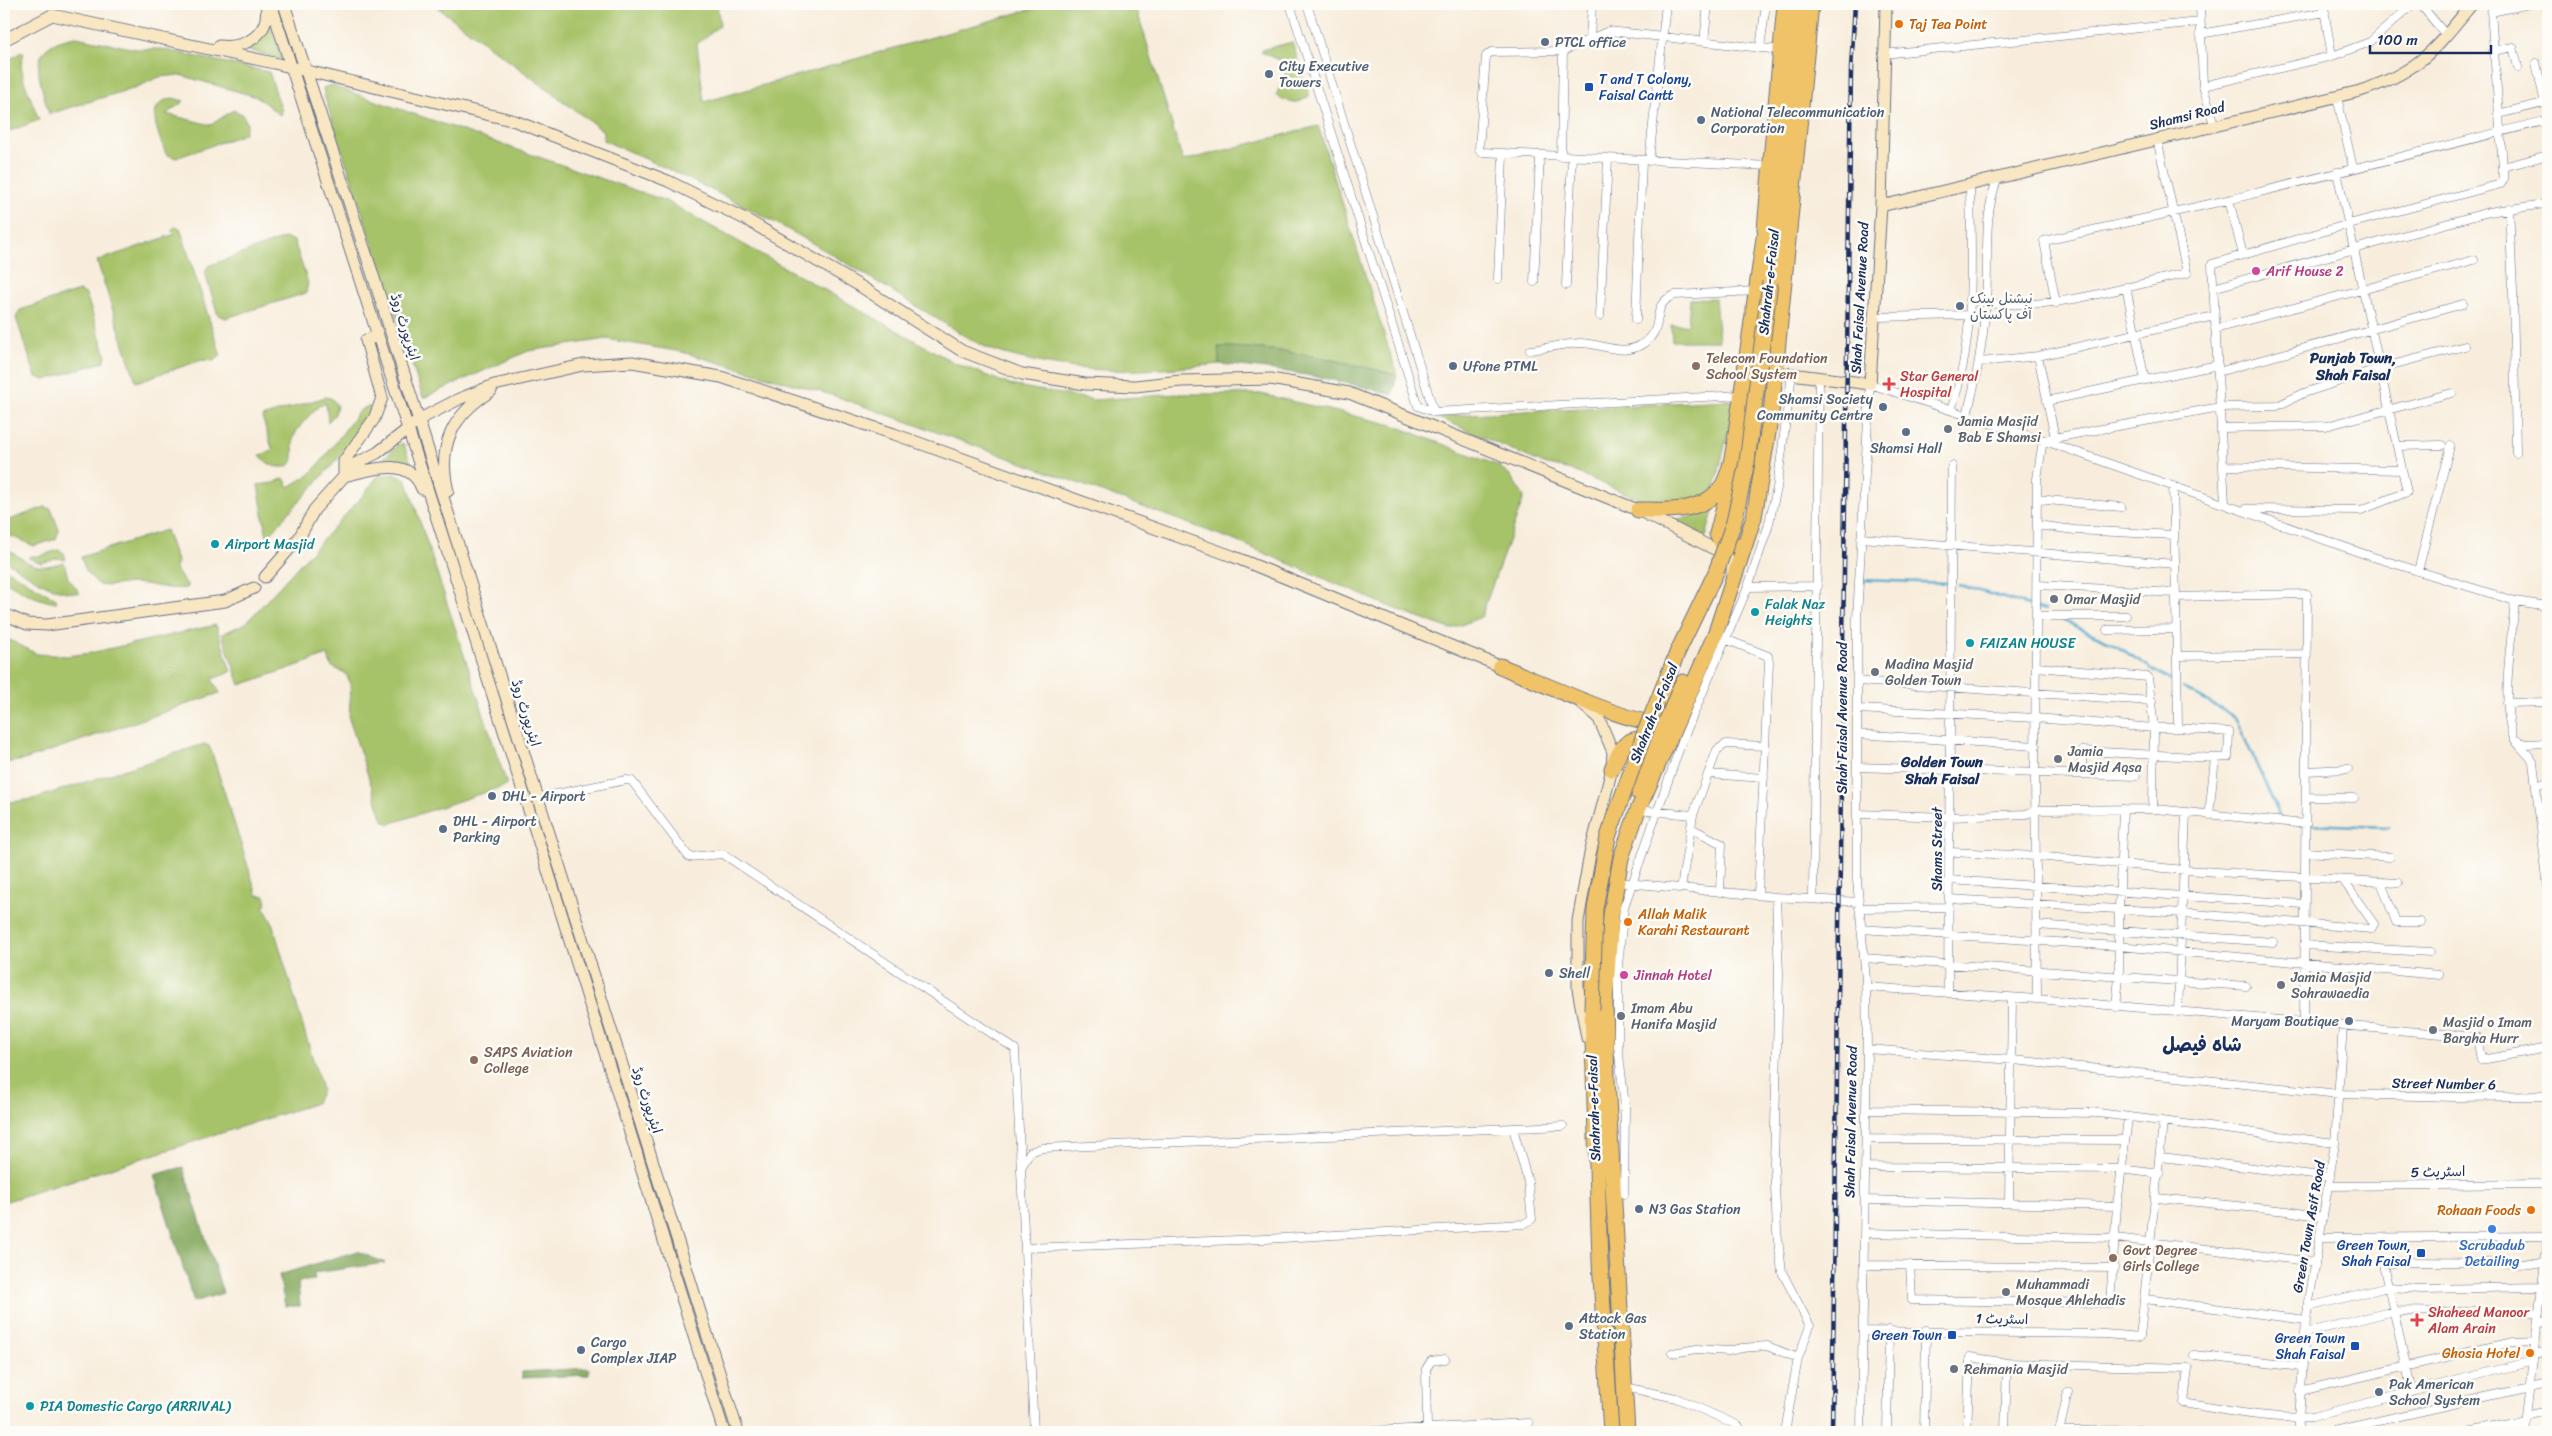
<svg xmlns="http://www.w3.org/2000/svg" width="2552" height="1436" viewBox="0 0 2552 1436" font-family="Sriracha,'Playpen Sans Arabic',sans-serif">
<rect width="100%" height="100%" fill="#fdfcf7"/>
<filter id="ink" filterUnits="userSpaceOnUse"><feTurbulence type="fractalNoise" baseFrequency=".02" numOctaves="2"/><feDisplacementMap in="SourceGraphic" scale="10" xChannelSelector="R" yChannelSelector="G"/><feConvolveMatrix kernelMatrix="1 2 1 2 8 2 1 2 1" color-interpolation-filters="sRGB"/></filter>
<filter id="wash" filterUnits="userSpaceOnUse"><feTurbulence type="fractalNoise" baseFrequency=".0096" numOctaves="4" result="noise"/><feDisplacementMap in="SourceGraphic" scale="20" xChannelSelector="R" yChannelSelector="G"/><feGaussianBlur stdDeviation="1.12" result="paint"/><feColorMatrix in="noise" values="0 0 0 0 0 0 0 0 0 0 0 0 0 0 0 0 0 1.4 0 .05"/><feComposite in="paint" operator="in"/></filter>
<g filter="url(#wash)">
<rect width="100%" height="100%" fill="#f8eddc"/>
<!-- green -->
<path fill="#a7c369" stroke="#617964" d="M433,4h284l3,21 -23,19 7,58 345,-98h86l48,157 135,-35 79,249c-59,-15 -117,-28 -178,-28v17c-79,8 -139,12 -217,-11 -22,-6 -44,-21 -63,-33 -38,-23 -75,-47 -113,-69 -72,-42 -147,-78 -223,-111v-9z
M269,22l14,38 -39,-11 11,-7z
M76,37l60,12h25l108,23 13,39 -2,4 -23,-18 -77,-22 -21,2 -22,10 -88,27c-10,-38 -26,-68 27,-77z
M1292,42l17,54c-12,10 -19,6 -33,0l13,-32 -28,-12 1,-2z
M21,52h3l-3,13 3,16 15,39 -35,13v-70z
M330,85l336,116 287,161 57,23 85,15 83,-6h83l132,31 106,41 13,12 12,19 -43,120 -30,12 -44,-15 -171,-73 -224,-82 -177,-63 -153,-44 -76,-13 -78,12 -105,47 -98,-300 -2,-10z
M173,98l11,3 -18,13 45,11 22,-15 9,4 3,5 2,5 -3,10 -68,24 -10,-4c-7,-19 -24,-51 7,-56z
M176,227l4,1 41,128 -8,5 -11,-1 -66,22 -39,-121 78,-27 -4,-4z
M285,238l9,3 14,42 -2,10 -80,25 -8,-3 -13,-42 3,-7z
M79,291l7,3 20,62 -3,6 -58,18 -9,-3 -20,-59 4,-8z
M1715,298l4,43h-47l-1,-16h17l2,-26z
M325,397l6,1 6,7 -2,9 -7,8 -2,-18h-5c-9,9 -20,19 -26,30 -6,10 6,35 -15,33 -9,0 -14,-5 -20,-12l13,-4 -11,-34z
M1728,400l7,2 -19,82 -6,10 -47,13 -17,-5 -75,-32 -27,-6 -109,-48z
M366,407h4l2,4 -26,39 -79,87 -9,-52 15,-2 11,-5 5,9 20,-12 12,-13 38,-51z
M403,443l11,27 -32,-10 16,-15z
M394,474l12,5 101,306 -118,39 -6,-4 -34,-101 2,-35 -5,-10 -15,-8 -3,-11 -88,30 -18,-51 24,-11 113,-123 19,-24z
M45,507l6,2 8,21 -3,9 -22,7 -30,-13v-11z
M1714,507l-8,30 -33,-17 22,-4z
M166,530l12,34 -4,2 9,15 4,3v4c-19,3 -37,-5 -56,-5 -11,1 -21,4 -32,2l-13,-13 -5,-15z
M4,547c26,16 29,25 60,15l4,16 12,15c-29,1 -52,-19 -76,-33z
M58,550l6,3 2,7 -8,-2 -17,5 -13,-5 2,-2h10z
M4,568l52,31 1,2 -2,2c-20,-4 -35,-12 -51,-23z
M216,625l15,47 -19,7 8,14 -170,58 -26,9 -20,3v-126l33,17 31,2 22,-3z
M204,744l5,2 3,7 45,142 8,1 2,8 -4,2 9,16 50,168 -6,13 -312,99v-399l29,-4z"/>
<!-- forest -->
<path fill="#85a95d" stroke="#506c5e" d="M1218,347c62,0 119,13 179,28l-5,20c-57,-17 -114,-26 -173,-31z
M183,1167l40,126 -29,9 -40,-127z
M357,1251l28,12 -71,10 1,7 -17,2 2,24h-15l-6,-31z
M589,1368v7l-67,3v-6z"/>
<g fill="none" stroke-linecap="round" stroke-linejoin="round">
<!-- stream -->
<path stroke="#51a6cd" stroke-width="2.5" d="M1860,580l90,3
M1959,585l86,25
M2064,621l46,21 61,39
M2183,688l52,29 46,102
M2307,824l81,3"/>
</g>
</g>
<g filter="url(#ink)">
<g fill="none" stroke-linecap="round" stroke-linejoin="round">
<defs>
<path id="street" d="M1290,4l128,402 16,6 307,-17
M1307,4l127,408
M2200,4l3,82 11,39
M2323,4l9,52
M2420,4l26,31
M2546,4l2,10
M2200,34l125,-22
M1590,39l2,-35
M1704,42l4,-38
M1760,48l6,-44
M2493,51l20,-4 5,20
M1883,54l317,-32
M2536,63l9,40
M2203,86l129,-30 38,-14 43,-38
M2337,97l16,71
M2498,114l50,-12
M1561,157l2,-106
M1649,161l17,-157
M1770,166l-289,-14 -2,-3 7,-93 5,-4 72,-1 46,-20 171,19
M2503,167l45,-12
M2229,200l14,55
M2509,208l4,83 3,162
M1498,279l5,-125
M1534,282l6,-126
M1566,285l6,-128
M2126,287l19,93 73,-15
M2213,288l272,-75c21,-5 42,-5 63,-10
M1969,300c73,15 147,-11 218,-27l-30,-134
M2056,303l-12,-62 188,-42 316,-79
M1600,316l8,-157
M1875,317l93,-2
M1636,320l6,-160
M2215,329l259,-69
M1530,350c17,-2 34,-6 50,-7 24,0 47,18 70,-5 14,-15 0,-34 25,-43l82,-4
M2038,356l17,82
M1980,362l58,-6 176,-40
M2218,372l245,-68
M2047,401l98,-21
M1951,410c25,-71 20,-151 19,-225
M1967,415c10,-37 16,-74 19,-112 3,-40 -4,-88 12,-125
M2221,428l105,-2 126,-33
M2397,446l45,-1
M2223,466l179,4
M2173,486l3,111 131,-3 -3,428
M2037,499l84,8
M2225,504l-13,-240 137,-40 152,-40 2,-4v-13l-12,-155 38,-8
M2246,509l115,1 46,-18 -70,-320
M2037,525l38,5 99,5
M1861,538l314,26
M2418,571l32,-125
M2038,585l137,8
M1748,587l70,-1
M2515,601c-3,36 -15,104 -1,137 4,9 14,14 19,24l15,125
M2038,616h88
M2107,630l69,-1
M1725,639l43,17 1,6 -11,233
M2177,656l130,-2
M1857,681l295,20
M2507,703l41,-1
M1857,709l179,9 118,10 -6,-51 -111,-10
M2178,728l51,4 -1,25 -13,1 -6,57
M1857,734l179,12
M2518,741l7,3 23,-1
M1857,767l279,9
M2306,771l42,-2
M1708,774l56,4
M2082,774v-23l133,7
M2536,785l12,-1
M2306,797l48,1
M536,798l90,-18 6,1 57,76 34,-3 292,195 19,383
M2153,809l1,-81h24l-2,-131
M1638,810l55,5
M1857,814l93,3 76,-3 10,-4 120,-1 150,15
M1691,828l31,16 -2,48
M1950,852l86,4 149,14 213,13
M2305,852l85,5
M1949,880l354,24
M1616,882l160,15 83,5
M2381,882l15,40h24
M1681,888l12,-73 24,-65 9,-6 39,2
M1776,897l3,77 -5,189 3,68 5,41 28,54 -12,32 -13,74
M1813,899l6,-521
M1949,899l234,14 188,16 3,-5 -31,-44
M1859,908l90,-1
M2037,925l236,17
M1861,929l257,17 321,29
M2304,945l126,7
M1864,958l382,28
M1866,987l171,12 440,38 4,23 67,-12
M1948,993l4,-527
M2037,999l-2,-227 2,-293 6,-39 177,-33 57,-1 27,-13 76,-25 85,-22
M2116,1007l3,-30v-67l4,-101
M2178,1012l8,-200
M1867,1049l146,11 326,34 116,3 93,-1
M1866,1110l232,3 237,30
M1866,1139l259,1
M2161,1157l169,20
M1022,1166l8,-14 12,-4 521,-22
M1865,1167l256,2 39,5
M2328,1186l220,-2
M1624,1194l1,-88 -7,-60v-81l6,-58 58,-166 66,-154 20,-60 9,-39 15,-114
M2157,1198l130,13 36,6
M1865,1200l252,6
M2009,1203l3,-204
M1864,1233l251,5 200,24
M2319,1238l229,-2
M1025,1248l240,-9 259,-15 8,-5 -4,-37 -15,-54
M1864,1265l250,3
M1910,1265l2,35 198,3 7,-97 11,-88
M2145,1299l161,21
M2308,1307l80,-20 34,2 120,-2
M2538,1323l10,-3
M1863,1331l242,3 35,3 23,-214
M2305,1333l89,-22 145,2
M1672,1353l25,-4 31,2 14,-3 25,-2 31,12
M2194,1355l108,12
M2534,1355l14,-3
M1625,1387l51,11 61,27 6,7
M2300,1391l212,-49 24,-1
M2412,1392l-29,-128 19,-2 143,1
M2526,1416l22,-5
M1427,1428l-1,-59 5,-8 14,-2
M2059,1431l81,-1v2
M1350,1432l179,-9
M1861,1432l6,-383 -1,-69 -9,-100v-262l13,-234 178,58 322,114 145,45 33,5
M1887,1432l2,-102
M1924,1432l2,-102
M1967,1432l3,-75 37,6 181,5 -4,35c39,7 88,17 128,14l221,-56
M2005,1432l2,-69
M2059,1432l9,-40
M2298,1432l8,-112 29,-177 8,-118
M2329,1432l219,-49
M2467,1432l59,-11
M2524,1432l24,-194"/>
<path id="secondary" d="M271,4l186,577 267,851
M284,4l88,268 366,1160
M4,40l48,-25 222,48 241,58 153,60 79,39 113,66 102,65 60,23 63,10 50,2 46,-5 90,-2 78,14 289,117 88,45 6,10v11
M219,46c27,3 52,-12 47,-42
M1881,206l479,-115c59,-19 75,-42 112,-87
M1775,372l95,12 11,-178 5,-202
M344,476c25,-6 66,-21 78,13
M344,476v-15l30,-42 8,-21 -16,-58 11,-4
M448,491c-11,-45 4,-76 43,-100
M265,577l34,-39 15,-28 41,-46 22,-11 45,-35 37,-19 35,-14 89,-20 49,-3 89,15 173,57 338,122 275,113
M4,614l23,10 20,1 178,-24 29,-13
M1581,703l18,16 14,33 -1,17 -22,85 -12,67v68l9,49"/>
<path id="highway" d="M1765,229l20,-225
M1770,282l29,-278
M1732,477l-15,57 5,9 15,2
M1638,510c27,0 62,4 82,-21 14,-17 16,-62 20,-84 8,-56 16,-111 24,-167l13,-23
M1500,666c23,9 137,61 153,55 15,-5 22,-26 30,-39
M1651,750l19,-41
M1612,769c7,-17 12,-32 33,-30l6,4v7l-15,41
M1592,1010l8,252 11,170
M1627,1432l-20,-352 -2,-76 6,-89 10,-57 17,-48 77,-175 39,-118 17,-103 40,-410"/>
</defs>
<!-- street casing -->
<use href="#street" stroke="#68728a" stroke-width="9"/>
<!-- secondary casing -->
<use href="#secondary" stroke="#68728a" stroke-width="13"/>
<!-- highway casing -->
<use href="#highway" stroke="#68728a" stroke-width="17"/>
<!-- street -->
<use href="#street" stroke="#fff" stroke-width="8"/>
<!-- secondary -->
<use href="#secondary" stroke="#f9e7c3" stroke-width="11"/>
<!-- highway -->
<use href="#highway" stroke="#f0c369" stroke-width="15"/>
<defs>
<path id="rail" d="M1832,1432l19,-1363 4,-65"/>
</defs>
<!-- rail casing -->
<use href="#rail" stroke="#1b2f5e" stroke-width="4.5"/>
<!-- rail -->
<use href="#rail" stroke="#fdfcf7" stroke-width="2.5" stroke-dasharray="8" stroke-linecap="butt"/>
<defs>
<path id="highway-bridge" d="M1592,1010l3,-101 13,-72 37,-105 33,-81 38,-79 18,-50 13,-60 23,-180"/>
</defs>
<!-- highway-bridge casing -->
<use href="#highway-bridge" stroke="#68728a" stroke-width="17" stroke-linecap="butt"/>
<!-- highway-bridge -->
<use href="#highway-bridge" stroke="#f0c369" stroke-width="15"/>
</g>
</g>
<!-- markers -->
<g fill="#e8710a" stroke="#fdfcf7" stroke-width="2">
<circle cx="1899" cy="24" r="5"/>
<circle cx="1628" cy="922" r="5"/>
<circle cx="2531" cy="1210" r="5"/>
<circle cx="2530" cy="1353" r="5"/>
</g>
<g fill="#5c6f8a" stroke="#fdfcf7" stroke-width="2">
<circle cx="1545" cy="42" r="5"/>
<circle cx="1269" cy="74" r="5"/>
<circle cx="1701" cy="120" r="5"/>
<circle cx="1960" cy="306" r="5"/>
<circle cx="1453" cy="366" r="5"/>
<circle cx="1883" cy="407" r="5"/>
<circle cx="1906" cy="432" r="5"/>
<circle cx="492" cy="796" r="5"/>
<circle cx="443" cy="829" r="5"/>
<circle cx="1549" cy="973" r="5"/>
<circle cx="2349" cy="1021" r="5"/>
<circle cx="1639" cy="1209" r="5"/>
<circle cx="1569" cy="1326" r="5"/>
<circle cx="581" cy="1350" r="5"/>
<circle cx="2379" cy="1392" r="5"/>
</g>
<g fill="#1a4fb4" stroke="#fdfcf7" stroke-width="2">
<rect x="1584" y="82" width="10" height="10" rx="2.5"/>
<rect x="2416" y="1248" width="10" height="10" rx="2.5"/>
<rect x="1947" y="1330" width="10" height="10" rx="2.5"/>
<rect x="2350" y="1341" width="10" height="10" rx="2.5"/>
</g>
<g fill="#d1479c" stroke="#fdfcf7" stroke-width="2">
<circle cx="2256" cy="271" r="5"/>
<circle cx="1624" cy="975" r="5"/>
</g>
<g fill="#8d6e63" stroke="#fdfcf7" stroke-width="2">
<circle cx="1696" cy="366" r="5"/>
<circle cx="474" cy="1060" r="5"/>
<circle cx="2113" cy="1258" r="5"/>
</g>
<g fill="#e0444e" stroke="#fdfcf7" stroke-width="2">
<path d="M1886.5 376.5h5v5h5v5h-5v5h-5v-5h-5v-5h5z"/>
<path d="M2414.5 1312.5h5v5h5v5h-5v5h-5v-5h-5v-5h5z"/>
</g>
<g fill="#6b7280" stroke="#fdfcf7" stroke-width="2">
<circle cx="1948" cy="429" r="5"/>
<circle cx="2054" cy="599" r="5"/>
<circle cx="1875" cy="672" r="5"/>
<circle cx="2058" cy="759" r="5"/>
<circle cx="2281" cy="985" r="5"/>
<circle cx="1621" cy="1016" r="5"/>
<circle cx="2433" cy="1030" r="5"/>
<circle cx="2006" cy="1292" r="5"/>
<circle cx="1954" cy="1369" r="5"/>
</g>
<g fill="#0f9aa8" stroke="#fdfcf7" stroke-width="2">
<circle cx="215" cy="544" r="5"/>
<circle cx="1755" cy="612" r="5"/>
<circle cx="1970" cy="643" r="5"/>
<circle cx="30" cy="1406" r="5"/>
</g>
<circle fill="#3f7fe0" stroke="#fdfcf7" stroke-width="2" cx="2492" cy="1229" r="5"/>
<g text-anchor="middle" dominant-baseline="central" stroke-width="5" stroke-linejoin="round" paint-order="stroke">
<!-- food labels -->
<g font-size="14" fill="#c56008" stroke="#fdfcf7" text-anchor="start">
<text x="1909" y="24">Taj Tea Point</text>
<text x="1638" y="914">Allah Malik<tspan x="1638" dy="16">Karahi Restaurant</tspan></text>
<text x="2521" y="1210" text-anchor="end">Rohaan Foods</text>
<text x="2520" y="1353" text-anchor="end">Ghosia Hotel</text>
</g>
<!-- service labels -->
<g font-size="14" fill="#4e5e75" stroke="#fdfcf7" text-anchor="start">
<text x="1555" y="42">PTCL office</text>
<text x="1279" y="66">City Executive<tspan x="1279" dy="16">Towers</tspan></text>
<text x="1711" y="112">National Telecommunication<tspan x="1711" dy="16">Corporation</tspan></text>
<text x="1970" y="298">نیشنل بینک<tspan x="1970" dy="16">آف پاکستان</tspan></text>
<text x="1463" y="366">Ufone PTML</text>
<text x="1873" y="399" text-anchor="end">Shamsi Society<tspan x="1873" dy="16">Community Centre</tspan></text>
<text x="1906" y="448" text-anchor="middle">Shamsi Hall</text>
<text x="502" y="796">DHL - Airport</text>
<text x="453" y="821">DHL - Airport<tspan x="453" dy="16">Parking</tspan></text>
<text x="1559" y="973">Shell</text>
<text x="2339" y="1021" text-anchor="end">Maryam Boutique</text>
<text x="1649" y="1209">N3 Gas Station</text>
<text x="1579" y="1318">Attock Gas<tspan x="1579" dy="16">Station</tspan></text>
<text x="591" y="1342">Cargo<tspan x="591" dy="16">Complex JIAP</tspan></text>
<text x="2389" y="1384">Pak American<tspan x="2389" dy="16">School System</tspan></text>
</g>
<!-- transit labels -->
<g font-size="14" fill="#164399" stroke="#fdfcf7" text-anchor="end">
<text x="1599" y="79" text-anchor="start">T and T Colony,<tspan x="1599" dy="16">Faisal Cantt</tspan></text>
<text x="2411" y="1245">Green Town,<tspan x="2411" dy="16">Shah Faisal</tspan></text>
<text x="1942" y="1335">Green Town</text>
<text x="2345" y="1338">Green Town<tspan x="2345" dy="16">Shah Faisal</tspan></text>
</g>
<!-- street labels -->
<g font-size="14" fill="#1b2f5e" stroke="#fdfcf7">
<text transform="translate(2187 116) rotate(-14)">Shamsi Road</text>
<text transform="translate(1769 282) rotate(-84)">Shahrah-e-Faisal</text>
<text transform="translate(1860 298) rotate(-87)">Shah Faisal Avenue Road</text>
<text transform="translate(405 327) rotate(73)">ایئرپورٹ روڈ</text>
<text transform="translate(526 713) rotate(73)">ایئرپورٹ روڈ</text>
<text transform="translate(1654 713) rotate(-68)">Shahrah-e-Faisal</text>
<text transform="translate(1842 718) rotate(-90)">Shah Faisal Avenue Road</text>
<text transform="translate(1937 849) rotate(-90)">Shams Street</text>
<text transform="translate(2444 1084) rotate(1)">Street Number 6</text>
<text transform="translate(647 1100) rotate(72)">ایئرپورٹ روڈ</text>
<text transform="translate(1594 1108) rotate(-92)">Shahrah-e-Faisal</text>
<text transform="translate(1851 1122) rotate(-89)">Shah Faisal Avenue Road</text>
<text transform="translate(2438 1172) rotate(-1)">اسٹریٹ 5</text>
<text transform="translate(2309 1227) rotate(-80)">Green Town Asif Road</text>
<text transform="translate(2002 1319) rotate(1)">اسٹریٹ 1</text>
</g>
<!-- hotel labels -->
<g font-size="14" fill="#b23c85" stroke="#fdfcf7" text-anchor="start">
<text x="2266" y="271">Arif House 2</text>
<text x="1634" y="975">Jinnah Hotel</text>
</g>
<!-- education labels -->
<g font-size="14" fill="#785e54" stroke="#fdfcf7" text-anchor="start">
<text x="1706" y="358">Telecom Foundation<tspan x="1706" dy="16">School System</tspan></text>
<text x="484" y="1052">SAPS Aviation<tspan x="484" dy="16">College</tspan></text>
<text x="2123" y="1250">Govt Degree<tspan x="2123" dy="16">Girls College</tspan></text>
</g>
<!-- health labels -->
<g font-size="14" fill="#be3a42" stroke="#fdfcf7" text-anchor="start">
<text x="1900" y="376">Star General<tspan x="1900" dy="16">Hospital</tspan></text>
<text x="2428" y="1312">Shaheed Manoor<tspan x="2428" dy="16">Alam Arain</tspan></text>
</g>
<!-- worship labels -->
<g font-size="14" fill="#5b616d" stroke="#fdfcf7" text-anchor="start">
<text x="1958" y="421">Jamia Masjid<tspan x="1958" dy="16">Bab E Shamsi</tspan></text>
<text x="2064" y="599">Omar Masjid</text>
<text x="1885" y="664">Madina Masjid<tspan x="1885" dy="16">Golden Town</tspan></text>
<text x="2068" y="751">Jamia<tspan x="2068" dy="16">Masjid Aqsa</tspan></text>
<text x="2291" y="977">Jamia Masjid<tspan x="2291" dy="16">Sohrawaedia</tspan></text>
<text x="1631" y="1008">Imam Abu<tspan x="1631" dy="16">Hanifa Masjid</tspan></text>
<text x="2443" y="1022">Masjid o Imam<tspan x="2443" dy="16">Bargha Hurr</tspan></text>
<text x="2016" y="1284">Muhammadi<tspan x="2016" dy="16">Mosque Ahlehadis</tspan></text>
<text x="1964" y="1369">Rehmania Masjid</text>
</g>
<!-- culture labels -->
<g font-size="14" fill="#0d838f" stroke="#fdfcf7" text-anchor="start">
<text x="225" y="544">Airport Masjid</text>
<text x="1765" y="604">Falak Naz<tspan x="1765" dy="16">Heights</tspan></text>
<text x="1980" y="643">FAIZAN HOUSE</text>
<text x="40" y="1406">PIA Domestic Cargo (ARRIVAL)</text>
</g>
<!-- shop labels -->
<g font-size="14" fill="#366cbe" stroke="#fdfcf7">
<text x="2492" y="1245">Scrubadub<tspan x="2492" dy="16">Detailing</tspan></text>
</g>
<!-- neighbourhood labels -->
<g font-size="15" font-weight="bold" fill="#1b2f5e" stroke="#fdfcf7">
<text x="2353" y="358">Punjab Town,<tspan x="2353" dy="17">Shah Faisal</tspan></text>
<text x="1942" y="762">Golden Town<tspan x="1942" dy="17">Shah Faisal</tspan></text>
</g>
<!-- district labels -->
<g font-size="19" font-weight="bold" fill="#1b2f5e" stroke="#fdfcf7">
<text x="2202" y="1044">شاہ فیصل</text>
</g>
</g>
<!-- margin -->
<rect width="2552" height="1436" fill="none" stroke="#fdfcf7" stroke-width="20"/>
<!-- scale -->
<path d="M2370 45v8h121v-8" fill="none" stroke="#1b2f5e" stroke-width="2.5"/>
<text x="2377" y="45" font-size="15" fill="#1b2f5e" stroke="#fdfcf7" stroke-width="4" paint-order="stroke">100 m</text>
</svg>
